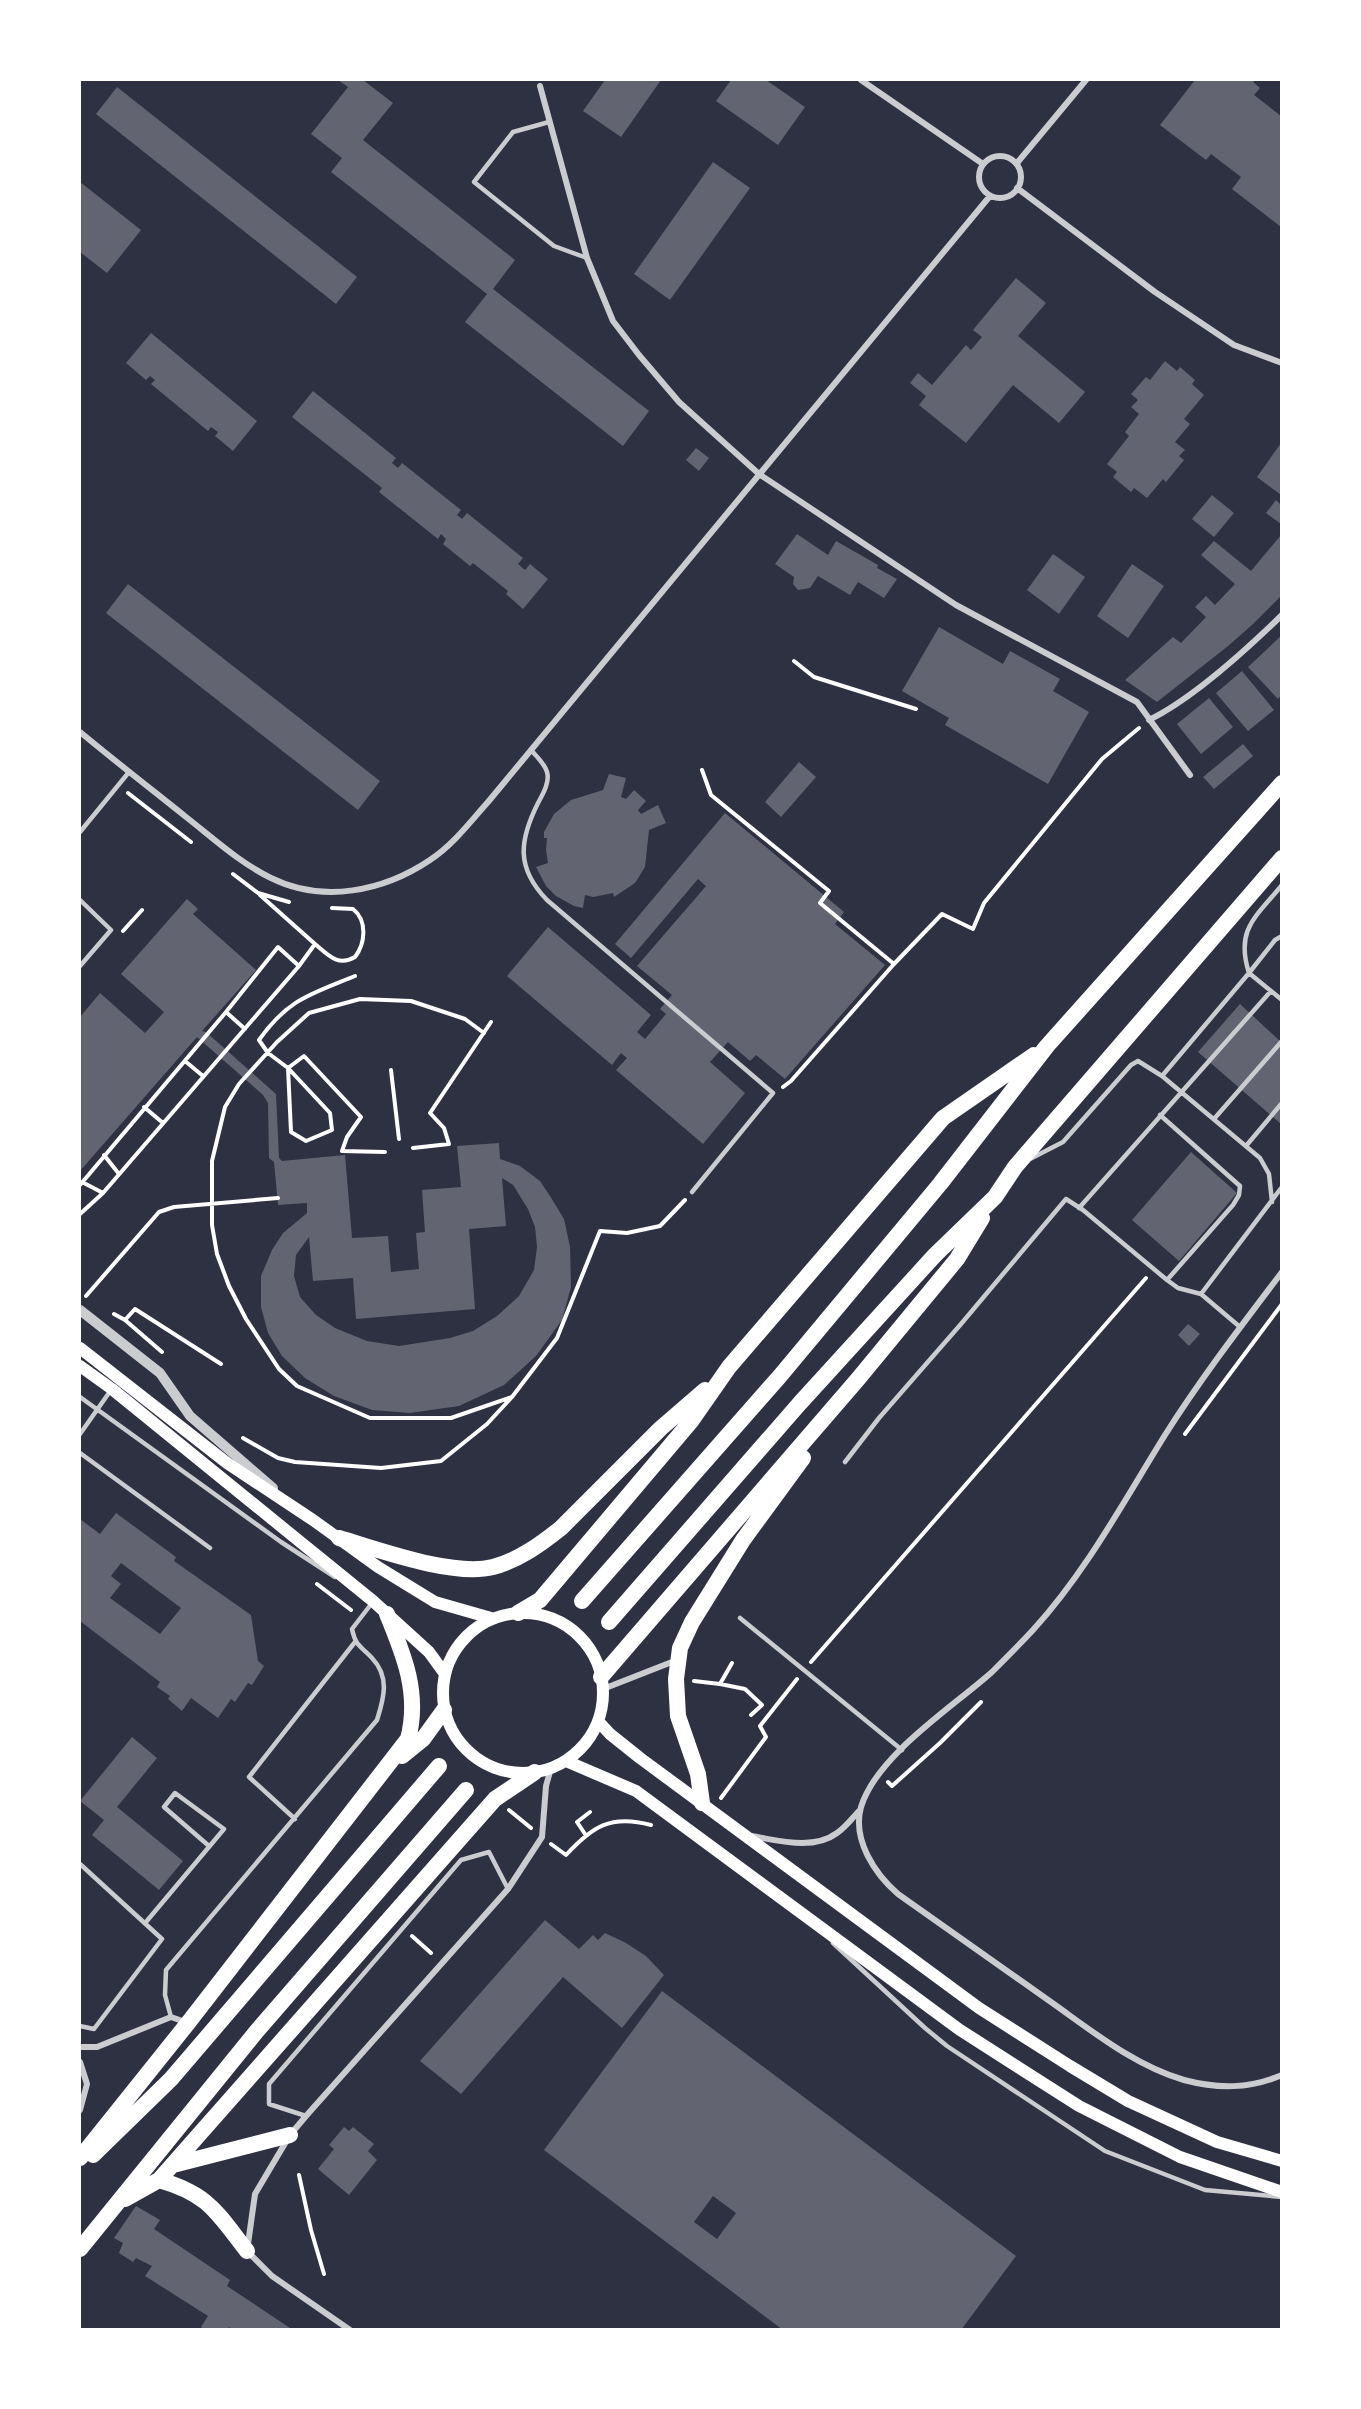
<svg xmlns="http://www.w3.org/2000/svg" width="1361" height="2409" viewBox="0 0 1361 2409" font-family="Inter,sans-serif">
<rect width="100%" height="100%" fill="#2d3142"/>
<!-- building -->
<path fill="#626471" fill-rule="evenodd" d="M338,80h25l30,23 -30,37 152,120 -22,29 156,122 -26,35 -158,-124 22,-28 -156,-122 11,-14 -31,-24 37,-47z
M605,80h56l-40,57 -38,-26z
M731,80h35l39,27 -27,38 -62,-44z
M1195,80h60l-2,2 7,6 -6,7 27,21v111l-49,-38 9,-12 -30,-23 -5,6 -46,-35z
M117,87l240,190 -21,27 -240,-190z
M713,162l37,26 -80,112 -36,-26z
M80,182l61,48 -34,43 -27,-21z
M1016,278l30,25 -28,33 67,56 -26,31 -46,-38 -47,58 -47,-38 7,-9 -16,-13 8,-10 14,12 34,-40 5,5 11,-13 -9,-7z
M151,333l106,88 -24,30 -18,-15 3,-4 -7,-5 -3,4 -57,-47 4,-4 -5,-4 -4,4 -20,-17z
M1165,361l12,10 3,-4 15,13 -3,4 12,11 -20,24 6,5 -15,18 10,8 -6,6 5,4 -18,22 -3,-3 -16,19 -13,-10 -3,4 -18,-15 4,-5 -10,-8 22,-28 -4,-4 14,-18 -8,-7 7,-7 -7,-6 15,-17 4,3z
M313,391l83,67 -4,5 6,5 4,-5 59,47 -4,5 5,4 5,-6 56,45 -5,6 7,6 5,-6 18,15 -25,30 -17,-15 2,-3 -35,-28 -3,3 -27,-22 3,-5 -5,-5 -3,5 -59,-47 3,-4 -90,-71z
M1281,443v52l-24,-18z
M696,448l13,10 -10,13 -13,-11z
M1212,495l22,18 -20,24 -22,-18z
M1276,500l5,5v19l-15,-11z
M797,534l31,21 8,-14 42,24 -1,3 20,11 -13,19 -26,-16 -8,13 -32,-19 -8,12 -12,2 -5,-6 1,-7 -19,-13z
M1281,535v61l-29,29 -24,21 -71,56 -32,-22 48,-43 8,6 25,-26 -11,-10 11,-11 9,9 20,-21 -34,-29 13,-14 37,30z
M1053,554l32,23 -26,37 -32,-24z
M1132,564l32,22 -36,52 -31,-22z
M128,584l252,197 -22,29 -252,-197z
M939,627l64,37 7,-13 50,28 -7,12 36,21 -41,72 -103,-59 4,-7 -47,-27z
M1281,636v59l-3,4 -30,-32z
M1242,671l32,39 -26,21 -32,-38z
M1209,698l24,29 -32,27 -24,-30z
M1243,744l10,12 -39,33 -11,-12z
M799,762l17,15 -35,40 -16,-15z
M609,774l17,4 -5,19 5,2 8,-9 12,11 -8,9 3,4 17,-9 8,18 -17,7 -4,37 -10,16 -21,14 -1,-4 -20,4 -8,-2 -2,13 -9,-2 -18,-10 -10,-10 -10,-19 12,-4 -2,-13 1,-12h-3v-6l10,-18 17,-14 32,-10z
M725,813l119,99 -9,12 50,41 -100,114 -29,-24 -6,6 -22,-19 -18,20 35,31 -42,51 -87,-74 11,-12 -6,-5 -9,12 -105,-89 41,-49 103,88 -14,17 8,7 21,-25 -6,-5 12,-14 -35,-29 69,-80 -8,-7 -67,79 -16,-14z
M187,899l11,10 -5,5 63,56 -54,61 4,1 70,62 3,64 3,3 63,-6 7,83 36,-2 3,36 28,-3 -3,-36 9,-1 -3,-42 39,-3 -4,-41 42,-3 1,16 20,7 20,15 10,15 14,23 6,28 1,40 -9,33 -26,36 -32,29 -45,21 -49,7 -38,-3 -38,-14 -29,-18 -23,-22 -14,-23 -7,-26v-31l11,-26 11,-17 24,-20v-10l-29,2 -4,-43 -5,-4 -1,-55 -5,-8 -66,-58 -117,134v-154l20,-24 45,40 19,-21 -43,-38zM502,1178l11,7 15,24 7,18 2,20 -3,23 -15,26 -22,20 -24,15 -23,7 -51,8 -32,-5 -32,-13 -19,-13 -16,-18 -6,-21 2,-21 13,-18 4,44 40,-3 3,41 119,-10 -6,-80 37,-3z
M1240,1004l41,38v82l-83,-72z
M1191,1152l46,41 -58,68 -47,-41z
M1188,1324l12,10 -11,12 -11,-11z
M116,1513l60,44 -2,4 77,54 7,46 6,5 -12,19 -4,-2 -13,19 -4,-3 -13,19 -27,-20 -9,13 -14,-12 2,-3 -13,-9 3,-5 -80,-61v-102l20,15zM121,1563l60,45 -21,26 -50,-36 11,-14 -10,-8z
M132,1737l25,21 -40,49 66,54 -24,29 -67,-55 12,-15 -24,-19z
M545,1920l34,29 14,-14 5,5 7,-7 21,10 20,13 18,19 -42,53 -59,-51 -102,117 -41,-33z
M662,1991l354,265 -55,74h-178l-239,-180zM713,2196l23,17 -19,26 -23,-17z
M344,2127l5,4 4,-4 21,17 -6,7 9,9 -28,35 -31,-26 16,-20 -5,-4z
M136,2206l24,14 -6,9 76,51 -3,6 66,44h-60l-4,-3 -1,3h-23l-4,-3 7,-11 -63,-40 7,-10 -16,-8 -3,4 -14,-9 4,-10 -9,-5z"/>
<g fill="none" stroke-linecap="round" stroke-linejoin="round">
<!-- path -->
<path stroke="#fff" stroke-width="4" d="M794,661l20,16 102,32
M702,770l9,25 118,96 -9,12 74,61
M128,793l63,49
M233,874l25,19 31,9
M260,895l55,49
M123,931l19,-21
M355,976c-44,18 -67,23 -96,64l9,13 20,15 3,64 15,9 26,-11 -2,-17 -42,-45 16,-12 57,61 -14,20 -5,14 43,1
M226,1012l19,17
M484,1033l-19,-14 -54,-18 -51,-2 -51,14 -32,29 -38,42 -14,23 -13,54v64l5,29 12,32 17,33 33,50 18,17 73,32h81l61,-21
M185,1061l18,15
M391,1070l8,69
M783,1087l8,-6 103,-117 48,-50 31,15 11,-26 118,-144 37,-31
M144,1107l19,16
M413,1148l36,-4 -5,-16 -14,-15 61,-91
M104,1155l15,19
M82,1182l21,11
M80,1185l146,-173 52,-65 21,19
M80,1214l23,-21 196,-227 16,-22c13,11 23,23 40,13 10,-13 13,-36 -2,-48l-21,-1
M86,1296l73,-84 15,-5 104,-9
M114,1314l11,6 37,32
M125,1320l10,-11 86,55
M1185,1434l97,-130
M243,1438l35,20 17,4 86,6 60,-7 46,-37 25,-27 45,-59 43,-107 27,2 33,-7 25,-26
M317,1584l34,26
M811,1662l335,-384
M694,1681l26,3 12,-21
M720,1684l25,5 17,16 -11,10
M888,1782l4,4 48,-43 41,-41
M721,1798l45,-61 -6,-11 37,-47
M509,1810l22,18
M585,1834l-8,-12 13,-10
M551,1844l15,11c26,-28 44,-41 85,-30
M412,1936l19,17
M299,2175l12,55 13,44"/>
<!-- service -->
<path stroke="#caccd0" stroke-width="4.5" d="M549,122l-36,10 -39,50 80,64 33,12
M531,750c5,6 14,14 16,22 3,10 -4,22 -9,31 -19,38 -22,65 9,97l226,193 -81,99
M80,832l49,-60
M80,900l31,30 -31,36
M1282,936l-7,4 -26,33 33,27
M1162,1076l87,-103c-14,-44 7,-56 33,-88
M1160,1115l80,71 -1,9 -6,10 -66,75
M1214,1119l68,-78
M1246,1146l36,-43
M1028,1160l35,-18 68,-77 7,-4 24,15 98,82 9,16 3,28
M1079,1208l192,-217
M1201,1294l81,-107
M80,1397l201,145 54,35
M80,1434l31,-44
M80,1453l130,95
M845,1462l34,-44 82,-94 105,-125 17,11 84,70 11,8 23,6 39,33
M740,1618l162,132
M295,1819l-46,-42 106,-135
M80,1864l82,75 -68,90 -14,-3
M146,1922l78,-93 -49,-36 -11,14 45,39
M833,1943l92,85 22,18 158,105 100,39 77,7
M171,2017l-6,-22 1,-25 211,-250c7,-22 13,-43 -5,-62 -12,-13 -16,-11 -20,-29l20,-26
M306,2116l-37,-12v-20l192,-224 28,-8 19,37"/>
<!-- minor -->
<path stroke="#caccd0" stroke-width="6" d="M861,80l122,84
M540,86l47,172 26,63 26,34 40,47 80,72 197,131 181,97 53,73
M979 177a21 21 0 1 1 42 0a21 21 0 1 1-42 0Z
M1017,163l69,-83
M1017,188l138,104 79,53 48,18
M1149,720c45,-22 97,-70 133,-105
M80,732c35,29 71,57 106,85 27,21 54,46 85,61 52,26 113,13 159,-18 23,-15 40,-38 58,-58l502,-606
M1282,1272c-40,53 -81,106 -117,163 -41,66 -79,137 -132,195 -13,14 -27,28 -41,42 -39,35 -115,83 -131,135 -9,33 14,67 37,87 51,36 102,72 153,108 41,29 84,64 133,78 34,9 65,9 98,-5
M603,1689l74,-29
M751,1836c26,4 62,15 86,-3 9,-6 16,-16 23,-23
M80,2047h17l74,-30 17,6
M80,2062l7,22 -7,26
M350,2330l-78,-54 -25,-25 8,-57 35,-59 16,-19 202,-227 34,-52 4,-51 5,-18"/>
<!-- tertiary -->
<path stroke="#caccd0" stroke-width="10" d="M80,1310l80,63 30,43 83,72"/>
<!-- secondary -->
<path stroke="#fff" stroke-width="12" d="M80,1348l147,115 86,57 65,47 57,35 56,16
M80,1366l32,23 261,212 56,51 16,22
M443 1693a80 80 0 1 1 160 0a80 80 0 1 1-160 0Z
M598,1721l12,13 30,24 339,250 91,58 58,35 89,41 65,19
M566,1761l70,30 324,239 119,76 101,51 102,35"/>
<!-- trunk -->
<path stroke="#fff" stroke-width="16" d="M339,1538c41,12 114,39 154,29 26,-7 48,-23 68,-39l100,-100 44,-38
M582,1601l198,-225 160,-192 107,-138 235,-263
M518,1613l22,-13 152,-180 37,-53 214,-249 91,-63
M609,1622l191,-219 135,-148 60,-58 20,-30 267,-309
M601,1677l257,-298 99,-120 25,-41
M402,1756l21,-17 21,-29
M702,1803l-4,-29 -20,-58 -2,-37 4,-31 12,-26 51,-82 60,-82
M93,2155l78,-76 268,-313
M80,2158l108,-135 220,-284c12,-45 -4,-84 -21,-125
M173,2165l117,-30
M159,2180c50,14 58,33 88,71
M125,2199l34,-19 336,-381 40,-27
M80,2249l176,-217 210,-242"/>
</g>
<!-- border -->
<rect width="1361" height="2409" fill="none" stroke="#ffffff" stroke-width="162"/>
</svg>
